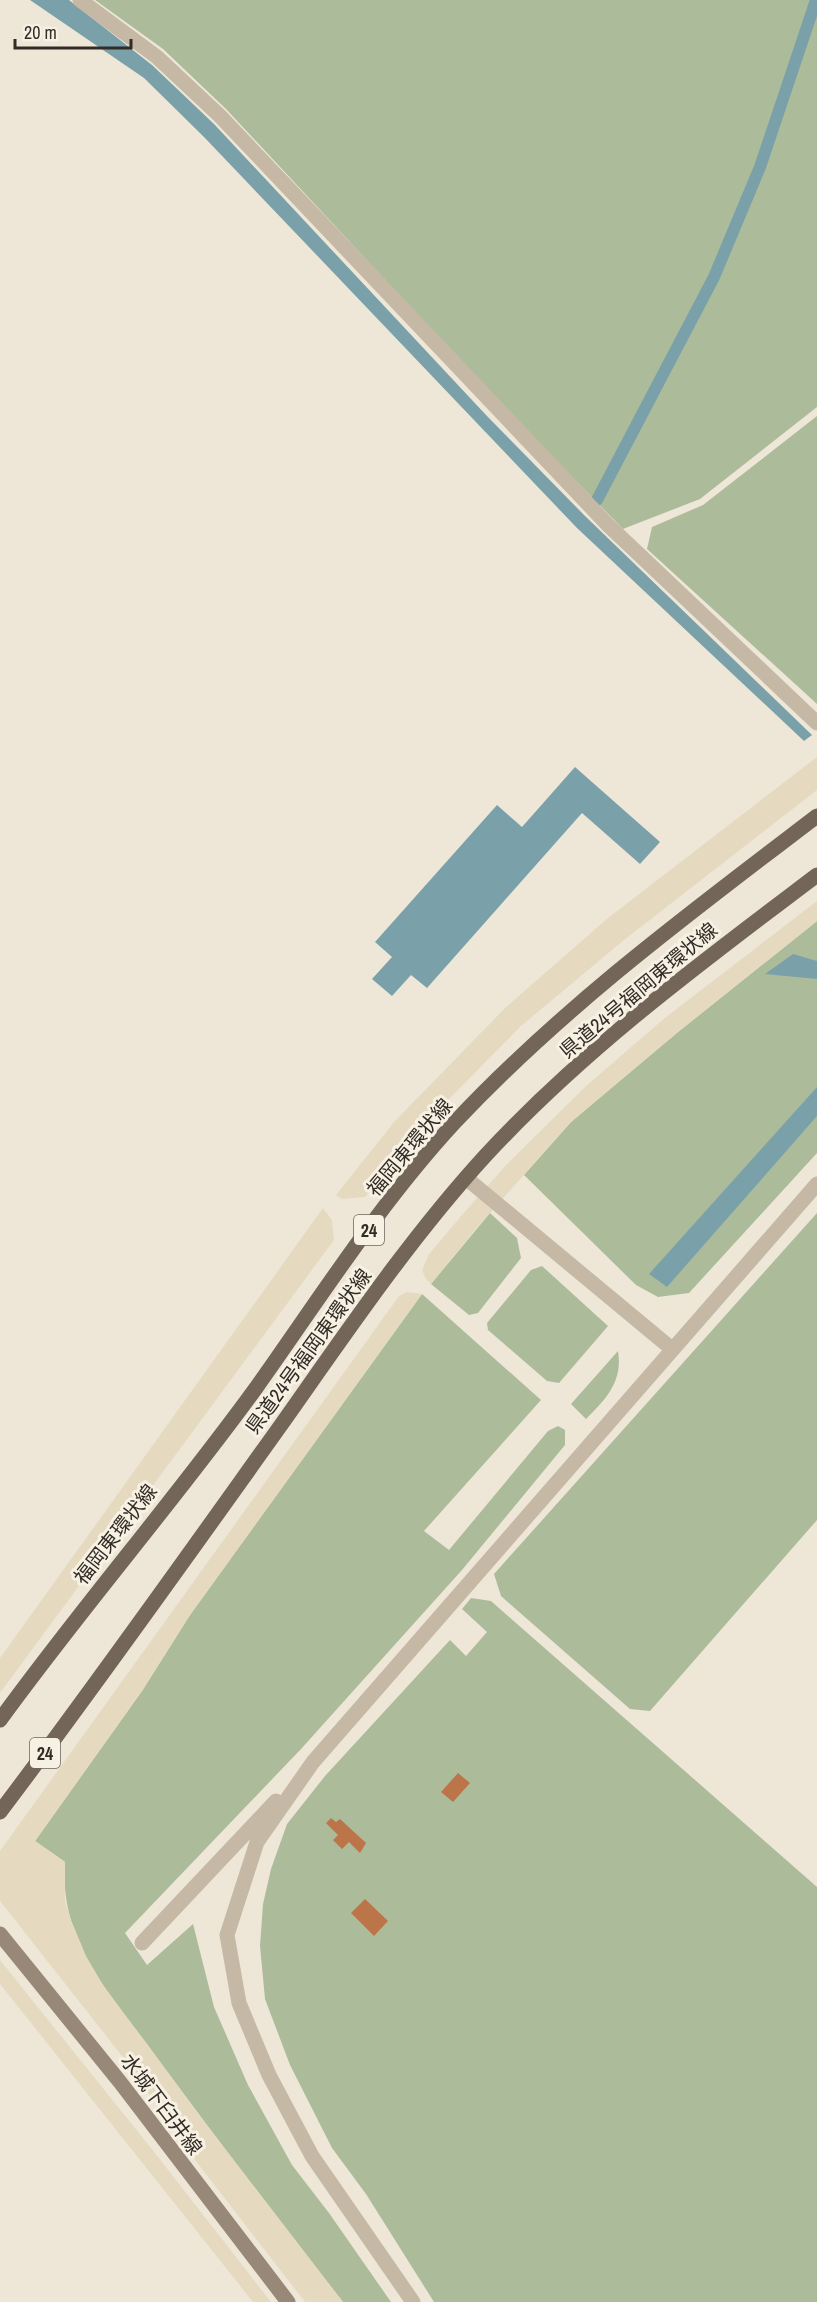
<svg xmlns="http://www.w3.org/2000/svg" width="817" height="2302" viewBox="0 0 817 2302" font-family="'Archivo Narrow','Noto Sans JP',sans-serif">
<rect width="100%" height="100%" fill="#eee7d8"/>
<!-- green -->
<path fill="#acbc9a" d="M95,0h722v407l-117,92 -77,30 -124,-127 -273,-293 -63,-60z
M817,416v288l-170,-155 5,-22 51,-22z
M817,921v232l-128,140 -31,4 -22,-12 -112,-110 47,-53 107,-90z
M490,1213l27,25 4,20 -43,55 -9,2 -38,-31z
M817,1213v307l-167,191 -20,-2 -129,-113 -7,-22z
M542,1266l66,60 -49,57 -12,-2 -59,-51 -1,-7 44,-53z
M422,1294l119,106 -117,131 25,19 99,-119 10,-5 7,4v15l-103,125 -161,179 -176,184 22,32 46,-41 21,83 34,78 44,80 37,48 62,89h-48c-64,-81 -127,-164 -188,-247 -27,-38 -60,-73 -78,-117 -10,-26 -14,-49 -12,-76l-30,-21 107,-150 48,-76z
M618,1351c5,31 -12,48 -32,68l-15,-15z
M471,1598l20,3 326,286v415h-383l-68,-108 -34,-46 -42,-83 -25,-66 -5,-53 3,-42 8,-35 16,-45 38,-48 125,-136 16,16 21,-24 -25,-23z"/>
<!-- plaza -->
<path fill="#e5dac0" d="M817,757v33l-193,150 -103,86 -79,80 -77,91 -23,2 -6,-4 58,-73 113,-116 101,-88z
M817,901v20l-139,111 -107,90 -97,109 -43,53 -5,-5 -4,-9 7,-16 33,-39 44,-50 80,-79 80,-69z
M323,1208l9,12 2,20 -334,453v-35z
M407,1292l15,2 -232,321 -48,76 -107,150 30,21v39l6,19 15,36 17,29 100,135 140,182h-38l-127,-164 -45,-68 -133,-169v-50l399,-555z
M0,1960l155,193 116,149h-18l-253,-318z"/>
<!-- water -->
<path fill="#7aa1a9" d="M30,0h39l83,65 62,59 272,291 99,101 227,219 -8,6 -227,-213 -373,-391 -60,-59z
M575,767l85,75 -20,22 -58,-51 -155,175 -16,-13 -19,21 -20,-17 20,-22 -17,-15 122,-137 25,22z
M793,954l24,7v18l-52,-5z
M817,1087v29l-150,171 -18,-13z"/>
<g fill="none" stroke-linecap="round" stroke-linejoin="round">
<!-- stream -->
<path stroke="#7aa1a9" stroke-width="12" d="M597,500l117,-223 46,-110 56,-167"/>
</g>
<!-- building -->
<path fill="#bc7449" d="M458,1773l12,10 -17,19 -12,-10z
M331,1818l5,4 4,-3 26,24 -6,10 -11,-11 -7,7 -9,-9 5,-5 -12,-12z
M365,1899l23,22 -14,15 -23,-23z"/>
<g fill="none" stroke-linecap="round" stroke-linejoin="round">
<!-- lane -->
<path stroke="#c5b8a5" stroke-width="15" d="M466,1178l206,171
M142,1943l134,-142
M413,2302l-101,-146 -43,-81 -30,-72 -12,-68 30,-93 56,-80 504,-578"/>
<!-- street -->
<path stroke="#c5b8a5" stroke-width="15" d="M80,0l77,57 63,59 388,409 209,198"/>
<!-- secondary -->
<path stroke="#988877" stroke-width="15" d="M0,1934l120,148 168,220"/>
<!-- primary -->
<path stroke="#736558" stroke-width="15" d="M0,1720c82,-113 174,-219 256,-332 64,-90 124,-185 199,-266 109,-116 236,-210 362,-306
M0,1812c96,-127 188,-257 281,-387 65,-92 129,-187 205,-270 99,-107 216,-193 331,-280"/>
</g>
<g text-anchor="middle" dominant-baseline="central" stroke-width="6" stroke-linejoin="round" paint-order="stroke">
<!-- shield labels -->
<g fill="#f7f1e4" stroke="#6d665f" stroke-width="1.5">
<rect x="354" y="1215" width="30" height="30" rx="4.5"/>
<rect x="30" y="1738" width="30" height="30" rx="4.5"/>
</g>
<g font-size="18" font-weight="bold" fill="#322b26">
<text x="369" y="1230">24</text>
<text x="45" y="1753">24</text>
</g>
<!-- street labels -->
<g font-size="20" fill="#322b26" stroke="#f7f1e4">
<text transform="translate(638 990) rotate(-40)">県道24号福岡東環状線</text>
<text transform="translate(409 1147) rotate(-50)">福岡東環状線</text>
<text transform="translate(308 1351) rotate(-54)">県道24号福岡東環状線</text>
<text transform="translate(115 1534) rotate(-52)">福岡東環状線</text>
<text transform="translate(162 2104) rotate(53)">水城下臼井線</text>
</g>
</g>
<!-- scale -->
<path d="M15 39v9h116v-9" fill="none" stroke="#322b26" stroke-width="3"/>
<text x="24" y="39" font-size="18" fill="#322b26" stroke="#f7f1e4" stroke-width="4.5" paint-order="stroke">20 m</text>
</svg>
